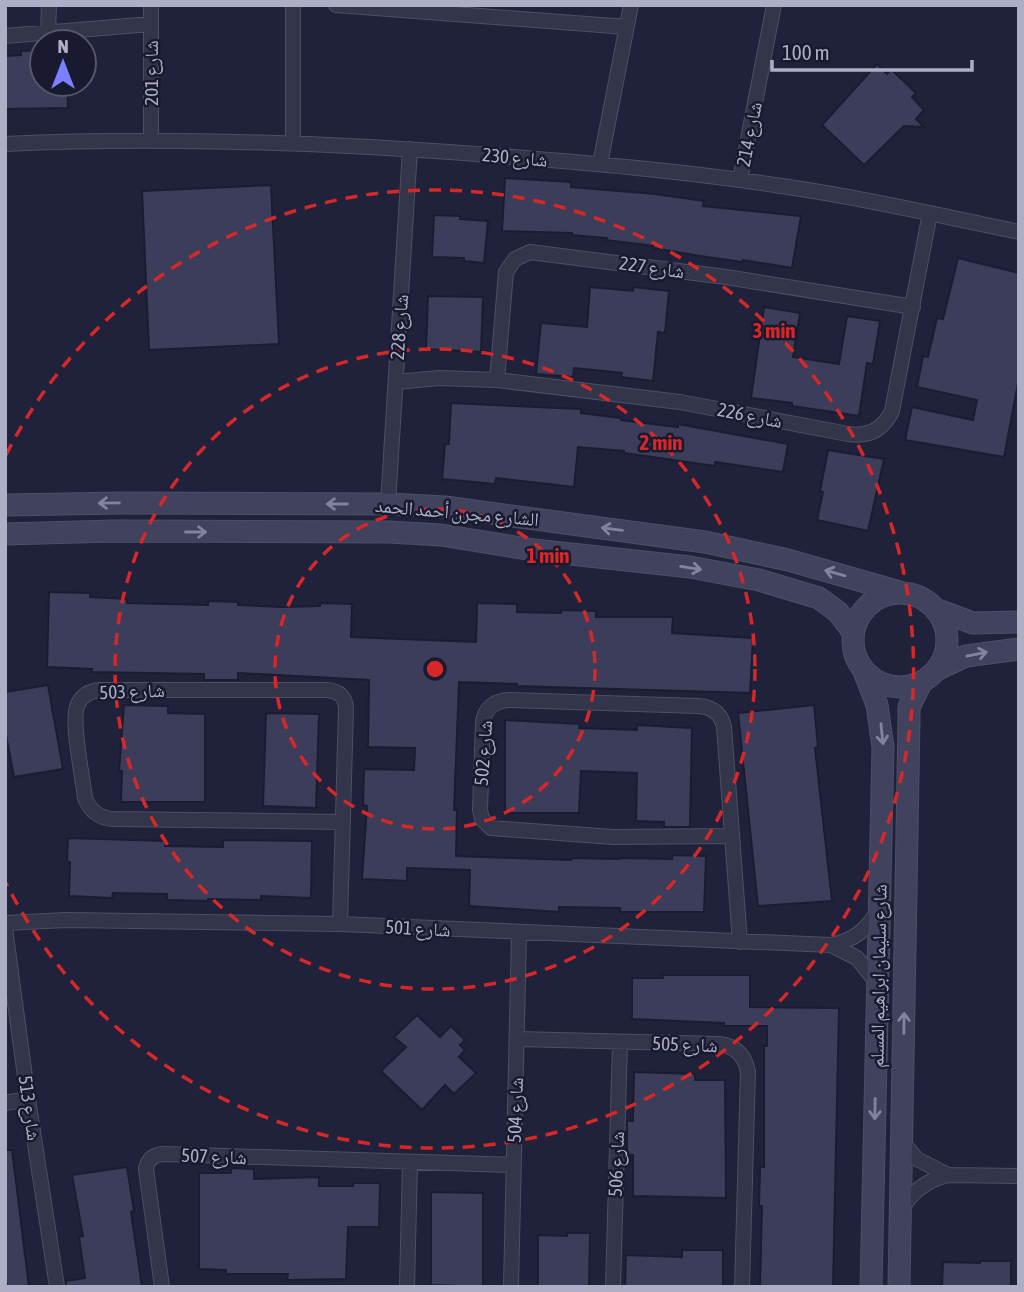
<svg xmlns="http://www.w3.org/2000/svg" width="1024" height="1292" viewBox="0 0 1024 1292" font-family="'Asap Condensed','Noto Naskh Arabic',sans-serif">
<rect width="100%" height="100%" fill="#1f223a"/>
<!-- building -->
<path fill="#3b3d5a" stroke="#1b1c31" stroke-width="2" d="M42,50v34h25l1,24 -63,1v-53l16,-1v-4z
M877,64l10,10 4,-5 25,24 -4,4 12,13 -8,9 8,8 -20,-1 -40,39 -42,-40z
M505,178l66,4v5l84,7 49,7 -1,5 98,10 -9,52 -49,-8 -1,2 -42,-6 -47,-8v-2l-47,-6 1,-2 -35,-3v-2l-70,-2z
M271,185l8,159 -130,6 -7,-159z
M434,215l26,1v3l28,2 -4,42 -20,-2v-3l-32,-1z
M958,258l61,15v105l-15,79 -99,-17 7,-33 61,13 4,-20 -60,-13 6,-31 5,1 9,-39 6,1z
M590,287l43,4v-4l36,4 -4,42 -7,-1 -5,49 -32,-4 1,-4 -48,-5 -1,9 -37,-3 5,-51 46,4z
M428,296l55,1 -2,55 -55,-3z
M764,307l36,6 -7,44 46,7 8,-48 33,5 -7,43 -6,-1 -8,53 -67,-10v-3l-41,-5z
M451,403l130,6v4l40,5v2l57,7v-3l110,20 -5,28 -68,-10v4l-91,-13v-2l-46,-4 -4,40 -78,-9 -1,6 -53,-5 3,-35h4z
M828,450l56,9 -16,72 -51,-11 6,-28 -3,-1z
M49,592l41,1v4l37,2v4l81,2v-4l30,1v3l43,2 39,-1v-3l32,1 -1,33 125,5 1,-39 40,1v8l44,1v-3l35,1v6h77l-1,16 81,5 -3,55 -234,-7 1,-2 -58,-2 -5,128h3l-1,46 115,4v-2l48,1v-1l53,1v-4l34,1 -2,56h-84v-4l-61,-1v5l-90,-6 1,-36 -63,-2v13l-45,-2 5,-73 -4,-1 1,-36 50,1 1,-22 -47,-1 1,-67 -131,-7v7h-34v-6l-113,-2 1,-3 -45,-2z
M48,685l15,84 -49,8 -9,-47v-38z
M124,705l44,1v7l37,1v88h-84l1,-31h-3z
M814,705l4,42 -3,1 17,153 -74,5 -20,-193z
M266,713l53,1 -3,94 -53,-2z
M505,720l75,4 -1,4 58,2v-5l55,3 -2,99h-26v-5l-28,-1 1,-48 -56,-2 -2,42h-74z
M68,838l98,3 -1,5 58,1v-7l89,1 -1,57 -50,-2v4l-53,-1v2l-41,-1v-6l-54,-1 -1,5 -43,-2 1,-34h-3z
M663,975h87v32l89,1 -6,279h-73l2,-81h-3l1,-39h4v-121h3v-20h-43v-3l-92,-4v-41h31z
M417,1015l23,22 11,-11 14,14 -5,5 5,5 -6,7 17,16 -22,21 -9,-9 -23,25 -41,-39 25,-24 -12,-10z
M634,1072l61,2v6h30l1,118 -93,-2v-41h-6v-34h6z
M5,1150h7l17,137h-22l-2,-14z
M127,1167l7,44 -3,1 11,75h-76v-6l19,-3 -6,-41 4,-1 -11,-61z
M231,1168l23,1v10l65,-2v9h34v-3h27l-1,44h-31l-2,52 -59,1 1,-6h-62v-4l-27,-1v-96h32z
M431,1192l52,1v94l-52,-2z
M567,1233h23l-1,54h-51v-52l29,1z
M682,1250h41v37h-98l1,-32 56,2z
M980,1261h31v26h-69l1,-25 37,1z"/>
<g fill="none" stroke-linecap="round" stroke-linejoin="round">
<defs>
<path id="street" d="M151,5v135
M336,5l291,22
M48,32l1,-27
M5,36l146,-12
M293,143v-138
M5,144c166,-8 331,-1 497,12 100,8 200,17 299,33 73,11 145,28 218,43
M600,164l31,-159
M740,180l34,-175
M497,380l9,-108 9,-13 15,-7 196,25 187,30
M396,382l43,-4 58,2 183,22 168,32c20,3 35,-4 44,-23l38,-198
M388,504l22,-355
M731,836l-118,1 -122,-9 -9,-9 -2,-9 3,-88c2,-14 11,-21 26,-22l189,6c14,1 23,7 26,21l16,215
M5,923l61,-3 274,4 491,21c22,-4 36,-15 47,-35
M340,924l6,-216c-1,-12 -8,-17 -19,-18h-227c-10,1 -18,5 -22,14 -8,15 5,74 7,94 5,13 14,20 28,21l230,3
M5,928l23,171 29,188
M831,945l26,13 20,25
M517,1039l202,5c16,2 26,11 29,28l-6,215
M5,1103l23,-4
M902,1141l15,18 31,16
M901,1210c11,-19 26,-30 47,-35l71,1
M162,1287l-16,-118c2,-11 8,-14 18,-15l350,11
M407,1287l3,-125
M511,1287l8,-354
M613,1287l7,-245"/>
<path id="secondary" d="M5,505l118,-2 265,1 57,3 260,35 83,18 112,32
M5,534l109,-3 275,1 52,3 93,15 156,17 69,13 60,18 19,14 15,20
M853 640a47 47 0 1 1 94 0a47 47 0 1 1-94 0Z
M938,610l35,13 46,-1
M863,669l14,36 6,42 -12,540
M938,669l28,-13 53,-7
M899,1287l10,-568v-12l12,-24"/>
</defs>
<!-- street casing -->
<use href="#street" stroke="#4e4f65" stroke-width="16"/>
<!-- secondary casing -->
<use href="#secondary" stroke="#4e4f65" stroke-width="23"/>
<!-- street -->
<use href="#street" stroke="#33354a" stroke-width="14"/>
<!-- secondary -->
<use href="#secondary" stroke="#41425e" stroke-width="21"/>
</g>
<!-- one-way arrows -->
<defs><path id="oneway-shaft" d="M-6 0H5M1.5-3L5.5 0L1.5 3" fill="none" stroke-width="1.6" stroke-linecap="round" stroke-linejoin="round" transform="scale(1.75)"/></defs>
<g stroke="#82839d">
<use href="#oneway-shaft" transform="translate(109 503) rotate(179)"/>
<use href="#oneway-shaft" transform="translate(337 504) rotate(-180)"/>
<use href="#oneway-shaft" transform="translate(612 529) rotate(-173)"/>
<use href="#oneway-shaft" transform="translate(196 532)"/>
<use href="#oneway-shaft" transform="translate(691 568) rotate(9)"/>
<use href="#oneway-shaft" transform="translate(835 573) rotate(-164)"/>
<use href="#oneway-shaft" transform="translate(977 654) rotate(-11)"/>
<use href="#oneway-shaft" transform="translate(882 734) rotate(84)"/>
<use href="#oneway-shaft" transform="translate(904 1023) rotate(-89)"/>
<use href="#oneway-shaft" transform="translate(875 1109) rotate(91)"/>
</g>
<!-- distance rings -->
<g fill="none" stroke="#d62828" stroke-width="3.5" stroke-dasharray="12 9">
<circle cx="435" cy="669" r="160"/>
<circle cx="435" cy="669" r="320"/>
<path d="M6 455A479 479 0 1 1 6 883"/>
</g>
<g text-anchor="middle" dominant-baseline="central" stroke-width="5" stroke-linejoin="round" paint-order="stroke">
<!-- street labels -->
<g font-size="19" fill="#aeafc7" stroke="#191a2f">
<text transform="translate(151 73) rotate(-90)">شارع 201</text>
<text transform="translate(749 134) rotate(-79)">شارع 214</text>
<text transform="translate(515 157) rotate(5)">شارع 230</text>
<text transform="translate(652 267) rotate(8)">شارع 227</text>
<text transform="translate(399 327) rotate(-86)">شارع 228</text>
<text transform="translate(750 415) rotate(11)">شارع 226</text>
<text transform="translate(457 512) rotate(5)">الشارع مجرن أحمد الحمد</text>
<text transform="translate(132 691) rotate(-2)">شارع 503</text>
<text transform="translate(483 753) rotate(-86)">شارع 502</text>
<text transform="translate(418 928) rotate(3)">شارع 501</text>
<text transform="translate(878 976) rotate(-89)">شارع سليمان ابراهيم المسلم</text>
<text transform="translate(685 1044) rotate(2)">شارع 505</text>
<text transform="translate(30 1108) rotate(82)">شارع 513</text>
<text transform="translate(515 1110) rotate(-88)">شارع 504</text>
<text transform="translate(214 1156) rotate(2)">شارع 507</text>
<text transform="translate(616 1164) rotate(-88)">شارع 506</text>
</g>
</g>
<circle cx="435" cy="669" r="10" fill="#d62828" stroke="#191a2f" stroke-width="3.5"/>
<g font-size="21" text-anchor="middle" font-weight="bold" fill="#d62828" stroke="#191a2f" stroke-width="5" stroke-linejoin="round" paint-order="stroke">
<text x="774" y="338">3 min</text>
<text x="661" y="450">2 min</text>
<text x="548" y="563">1 min</text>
</g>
<!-- border -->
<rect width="1024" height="1292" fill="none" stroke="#aeafc7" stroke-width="14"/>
<!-- north arrow -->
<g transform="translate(63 63)"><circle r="33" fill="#191a2f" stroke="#55566c" stroke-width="2"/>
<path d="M0-5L12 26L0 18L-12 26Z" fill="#7b80ff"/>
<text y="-10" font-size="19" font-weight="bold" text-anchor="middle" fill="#aeafc7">N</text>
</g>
<!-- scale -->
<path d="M772 60v10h200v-10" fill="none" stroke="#aeafc7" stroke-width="3.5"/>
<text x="782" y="60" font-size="21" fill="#aeafc7" stroke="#191a2f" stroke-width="5" paint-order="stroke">100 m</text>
</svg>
